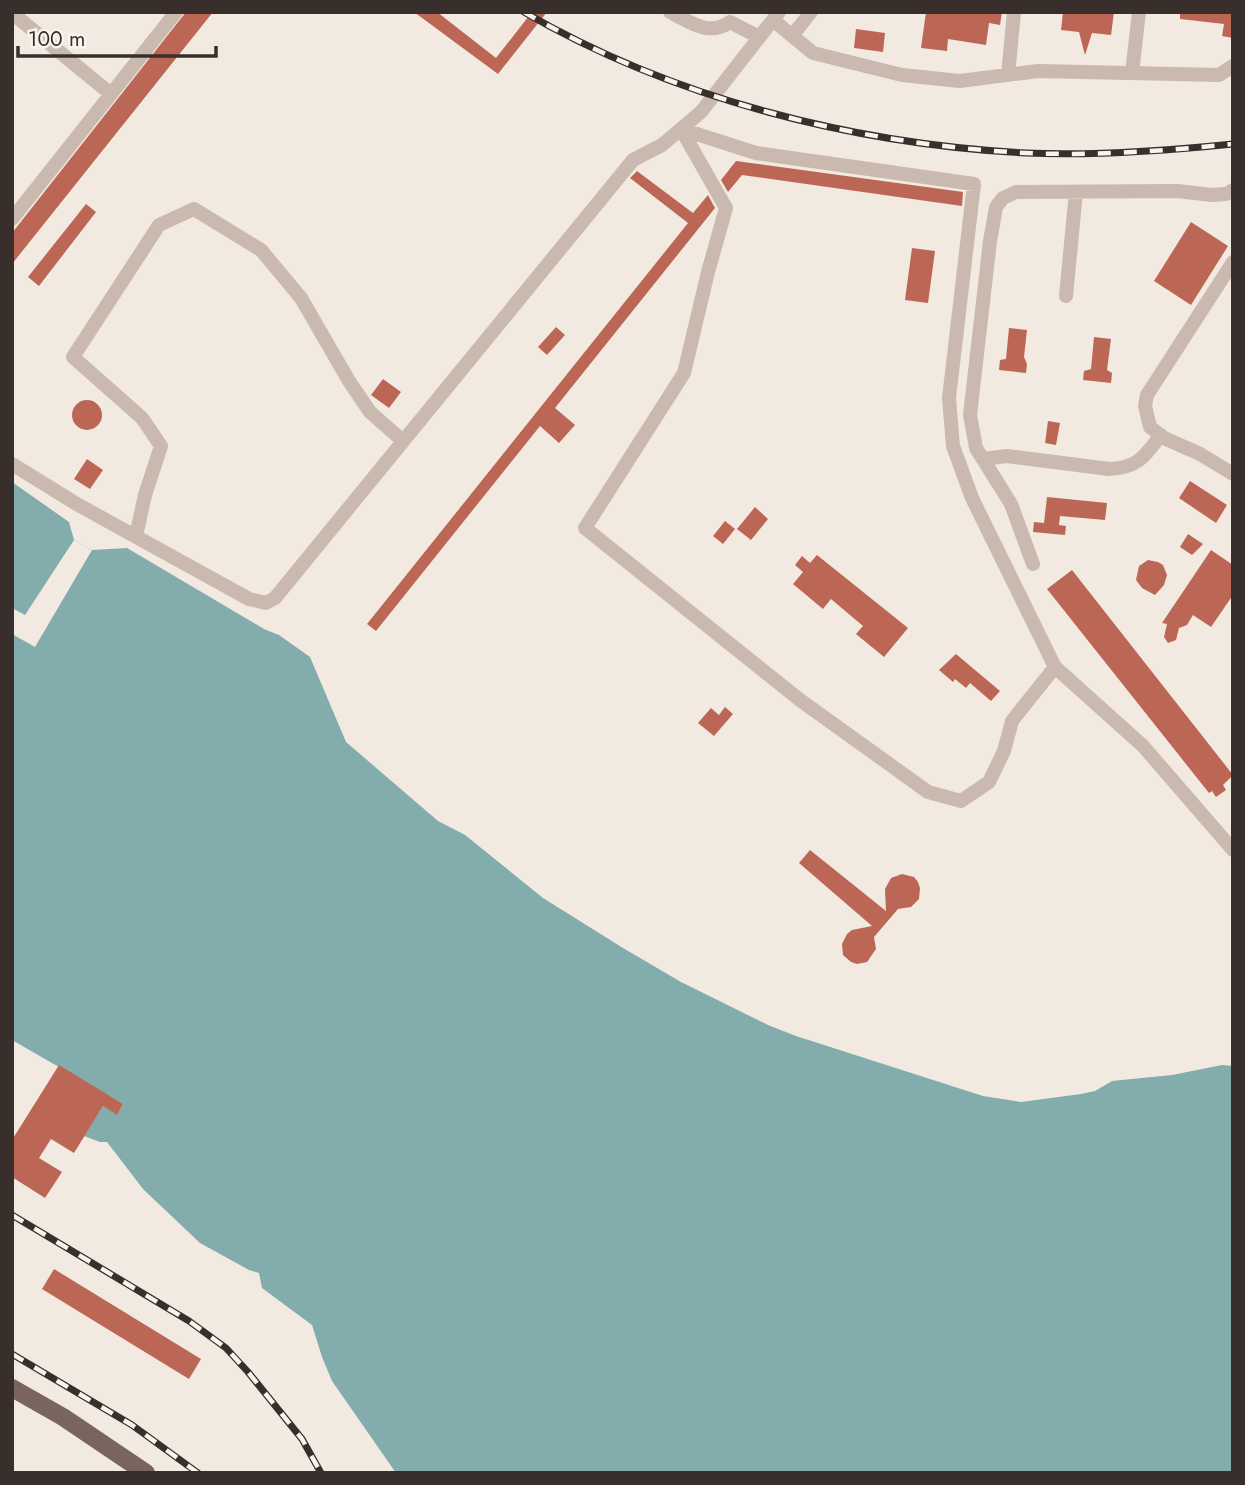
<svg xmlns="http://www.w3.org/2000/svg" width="1245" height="1485" viewBox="0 0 1245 1485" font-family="Jost,sans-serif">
<rect width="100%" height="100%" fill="#f2e9e1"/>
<!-- water -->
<path fill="#82adac" d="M12,482l57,40 5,18 18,10 35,-2 137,81 15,6 31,22 36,85 92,79 27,14 78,63 80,50 58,34 87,43 28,11 187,60 38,6 60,-8 14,-3 17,-10 60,-6 50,-10 11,1v407h-837l-64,-92 -10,-24 -10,-32 -50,-37 -3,-15 -10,-3 -49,-27 -57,-54 -36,-47h-7l-16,-6 19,-30 14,8 6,-10 -111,-64z"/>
<!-- pier -->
<path fill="#f2e9e1" d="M74,540l18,10 -57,97 -23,-13v-26l13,7z"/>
<!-- building -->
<path fill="#bc6755" d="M186,12h27l-201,252v-31z
M414,12h23l59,46 36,-46h15l-49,62z
M926,12h76l-2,13 -11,-2 -3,22 -38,-6 -1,12 -26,-3z
M1063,12h51l-3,23 -19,-2 -7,22 -6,-23 -18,-2z
M1180,12h53v26l-11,-2 2,-12 -44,-5z
M856,29l29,4 -2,19 -29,-4z
M736,161l227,31 -1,14 -220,-31 -14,17 -7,-12z
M637,171l56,42 15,-18 7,13 -160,200 20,17 -16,18 -19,-17 -164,205 -9,-7 321,-401 -58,-45z
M86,204l10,8 -57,74 -11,-9z
M1191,222l37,24 -37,59 -37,-24z
M912,248l23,3 -7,52 -23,-3z
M556,327l9,8 -18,20 -9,-8z
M1009,328l18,2 -3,27 3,7 -1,9 -27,-3 1,-10 6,-1z
M1094,337l17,2 -4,31 5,3 -1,10 -28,-3 1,-9 7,-2z
M383,379l18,13 -12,16 -18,-13z
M72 415a15 15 0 1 1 30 0a15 15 0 1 1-30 0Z
M1048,421l12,2 -4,22 -11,-2z
M87,459l16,11 -13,19 -16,-10z
M1190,481l37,24 -11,18 -37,-25z
M1047,497l60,6 -2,17 -45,-4 -1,9 7,1 -1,9 -32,-3 1,-10 10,1z
M755,507l13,12 -17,21 -14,-11z
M725,521l10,8 -12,15 -10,-8z
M1188,534l15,10 -11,11 -12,-8z
M1211,550l22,15v30l-22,32 -18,-12 -6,10 -8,3 -3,12 -8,3 -4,-6 3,-13 -5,-1z
M817,555l91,73 -24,29 -28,-23 7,-8 -32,-27 -8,10 -30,-25 10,-12 -8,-7 7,-9 8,7z
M1148,560l10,2 5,3 4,10 -3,10 -9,10 -13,-7 -6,-8 3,-14z
M1072,570l161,205 -10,10 3,5 -10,7 -4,-6 -3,2 -162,-204z
M956,654l44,37 -9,10 -21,-18 -4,5 -11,-9 -2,3 -14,-12z
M725,707l8,7 -19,22 -16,-13 13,-15 8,7z
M810,850l76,61 -1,-22 6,-11 11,-4 12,3 4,5 2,6 -1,11 -8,8 -13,2 -24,28 2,12 -9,13 -10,2 -6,-2 -8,-7 -1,-11 5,-10 5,-4 20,-4 -73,-63z
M59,1065l64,39 -6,11 -14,-9 -29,47 -23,-14 -12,19 23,14 -17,26 -33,-21v-37z
M54,1269l147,90 -12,20 -147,-90z"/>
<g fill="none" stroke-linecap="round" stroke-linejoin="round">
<!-- minor -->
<path stroke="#c9b9ae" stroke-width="14" d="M670,12c20,10 39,25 60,10l29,15
M12,13l99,81
M773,20l40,33 89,22 58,6 78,-10 181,4 14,-9
M792,36l19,-24
M1132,73l7,-61
M1008,75l6,-63
M681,129l75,24 218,31 -25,214 4,48 19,52 83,169 -43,54 -8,30 -15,31 -28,19 -33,-9 -128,-92 -215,-172 99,-155 24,-101 18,-64z
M12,219l164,-207
M1233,262l-86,133 -2,11 5,21 14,11 36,16 33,20
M1066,296l10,-104
M983,459l24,-3 102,13c29,-1 36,-13 52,-34
M12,464l63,39 174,96 17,4 9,-5 358,-438 29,-15 39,-33 78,-100
M136,536l9,-41 16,-49 -19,-28 -69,-61 86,-132 35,-16 67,41 40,48 48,83 21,31 33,29
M1033,564l-22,-60 -35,-56 -6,-33 20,-174 6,-34 7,-9 13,-6 161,-1 35,4 14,-1 7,-4
M1055,667l88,79 90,104"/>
<!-- major -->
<path stroke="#79655e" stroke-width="18" d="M12,1388l51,29 83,56"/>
<defs>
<path id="rail" d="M524,12c150,87 330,132 502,141 69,3 138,-2 207,-9
M12,1215l177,106 37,27 22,24 54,67 19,34
M12,1354l120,71 66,48"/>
</defs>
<!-- rail casing -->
<use href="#rail" stroke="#382f2c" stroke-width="7"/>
<!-- rail -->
<use href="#rail" stroke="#f9f3ee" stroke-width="4.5" stroke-dasharray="13" stroke-linecap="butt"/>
</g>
<!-- border -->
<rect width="1245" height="1485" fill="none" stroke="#382f2c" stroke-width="28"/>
<!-- scale -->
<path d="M18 46v10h198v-10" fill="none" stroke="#382f2c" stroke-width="3.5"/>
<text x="28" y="46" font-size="21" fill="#382f2c" stroke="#f9f3ee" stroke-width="5" paint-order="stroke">100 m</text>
</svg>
